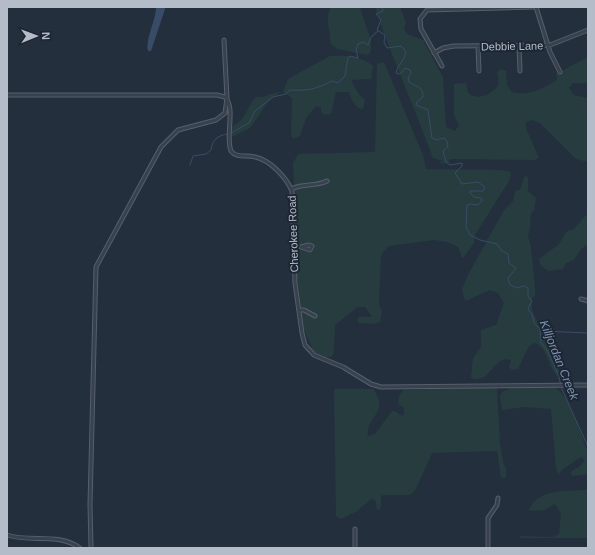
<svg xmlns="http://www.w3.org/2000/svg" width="595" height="555" viewBox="0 0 595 555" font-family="Helvetica,sans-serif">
<rect width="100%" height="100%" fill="#242f3e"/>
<!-- green -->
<path fill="#263c3f" d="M331,7h29c2,12 18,41 8,48l-31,-6 -7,-6c1,-12 -6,-24 1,-36z
M375,7h25l6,16 -2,6 3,5 16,6 20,37 3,50 9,4 4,-6 -5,-10v-31l12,-1c1,3 1,7 2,9 6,10 26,2 30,-7 1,-3 0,-9 -1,-13l4,-3 5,2 1,14 5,7c17,4 30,-3 45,-12l-1,-6 32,-17v26h-15l-4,5 5,7 14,3v64l-12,-3 -36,-36 -8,-3 -6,2v6l13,30 -5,2 -81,-1 -5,1 2,3h-10l-1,-1 5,-1 -11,-3c-19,-51 -41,-100 -58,-151z
M330,56c15,-1 32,0 43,10l-2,13 -20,1 7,13 7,7 -2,9c-8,0 -12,-10 -14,-17h-13l-5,22 -6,1 -4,-3v-4l-5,-2 -10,12 -6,18 -7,3 -2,-4 1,-37 -9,-6 5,-13z
M384,62l39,93 3,14 75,1 10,2 -2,9 -34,54 -1,8 -10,14 -2,1 -4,-11 -11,-5 -13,-2 -45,6 -6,6 -2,5 -2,47 3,7 -2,11 -7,2 -15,-1v-6h14l-7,-10h-7l-23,18 -1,27 -2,5h-7l-11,-5 -10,-22 -9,-69 1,-36 -3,-62 5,-9 77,-2 2,-88z
M280,92l-11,9 -19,27 -18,9 -1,-9c3,-3 6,-4 8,-6 7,-6 10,-18 17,-25 12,1 12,-4 24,-5z
M526,176l2,1v14l8,7 -2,12 -3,3 -1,14 -2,8 3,12 4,41v7l-3,4v11l29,64 -3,3c-9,-8 -10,-29 -23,-34l-6,3 -11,23 -6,1 -3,-3 2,-7c-18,-6 -21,26 -40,18l2,-20 8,-11v-17l15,-5 8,-22 -6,-10 -8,-3 -24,11 -2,-3 -2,-9 6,-14 36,-65 9,-9 2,-10 5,-1 4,-13z
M588,213v31l-7,5 -7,11 -8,3 -3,6 -15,2 -8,-6 -1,-6 20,-15 7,-12 8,-3z
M517,386c11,0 25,-3 35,0 17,6 28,46 34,62l2,1v25l-16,2 -1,-2 1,-3 8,-5 5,-6 -4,-3 -18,12 -5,6 -2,-7 -5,-59 -27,-2 -22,3 -2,-14 2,-4z
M497,387l3,56 4,23 2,2v10l-5,-1 -4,-26 -65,2 -16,36 -6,6h-26l-3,1v11l-2,3 -2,-1 -2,-9 -4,-1 -14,12 -16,8 -5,-3 -2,-127h40c1,4 4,8 5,12 3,12 -14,22 -11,35l7,-2 17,-23h3l7,5 2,-2v-6l-5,-3c-2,-7 0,-11 5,-15z
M588,489v49h-68l1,-2 32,1 6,-3 2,-20 -6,-10 -11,6 -13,1 -2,-1c11,-24 39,-17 59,-21z"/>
<!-- water -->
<path fill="#394c67" d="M156,7h9v2l-14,42h-3c-3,-12 8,-30 8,-44z"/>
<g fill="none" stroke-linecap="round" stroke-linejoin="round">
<!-- stream -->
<path stroke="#394c67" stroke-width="1" d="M382,7l1,4 -7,3 5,6 -4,10 8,5 -1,7 3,6 14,-2 4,4c2,10 -8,14 -9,23l4,1 5,-6 5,2 1,3 -3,4 1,5c6,4 15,5 14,15l-6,5 -1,3 12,5 4,28 5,2 7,-2 3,3 1,6 -5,4 3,11 4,3 12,-2v3l-7,7 7,11 16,-2 7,5 -2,4h-13v2l4,4 7,1 1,3 -4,4 -8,-1 -3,1 -1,22 4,8 10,5 17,4 5,7 6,3 1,9 7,5 -8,10 2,7 7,3 7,-2 4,2v9l4,4 -4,7 1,3 3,3 2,9 6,6 1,14 6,7 12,26 2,11 27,60
M231,133l18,-10 6,-12 18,-14 13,-3 4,-4c18,1 26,-1 42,-9l6,2 7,-7 3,-18 2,-2 8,2 -2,-8 2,-6 5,-2 5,3 3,-8 7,-6
M190,165l3,-9 13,-2 5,-4c1,-9 6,-15 17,-16
M540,329l2,2 46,2"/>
<defs>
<path id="street" d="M536,7l14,45 10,20
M478,46l1,25
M519,46l1,25
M434,53l9,-5 11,-2 96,-1 38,-15
M442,66l-21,-37 -1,-10 7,-9 107,-3
M7,95h210l8,2c11,11 0,39 6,54 6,8 16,3 24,6 15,3 31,20 37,34l3,92 7,50 3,12 9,10 29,12 28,17 10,3 207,-2
M291,189c12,-6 24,-2 36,-8
M309,245l3,1 -2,4 -9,-3z
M581,299l7,2
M299,310h5l11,6
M355,529v19
M7,535c24,8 51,-3 73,13
M91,548l-1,-44 6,-237 65,-120 17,-17 38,-10 9,-7 2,-15 -3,-58
M488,548v-30l9,-13 1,-7"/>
</defs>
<!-- street casing -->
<use href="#street" stroke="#565f6c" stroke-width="5"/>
<!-- street -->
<use href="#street" stroke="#38414e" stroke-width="3"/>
</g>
<g text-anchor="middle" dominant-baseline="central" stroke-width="4" stroke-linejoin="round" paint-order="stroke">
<!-- street labels -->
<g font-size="11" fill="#b4bcc9" stroke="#1d2633">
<text transform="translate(512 46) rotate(-1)">Debbie Lane</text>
<text transform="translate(293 234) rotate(-92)">Cherokee Road</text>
</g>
<!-- water labels -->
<g font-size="12" font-style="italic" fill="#7c92b1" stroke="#1d2633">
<text transform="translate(559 360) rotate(68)">Killjordan Creek</text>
</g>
</g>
<!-- border -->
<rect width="595" height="555" fill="none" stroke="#b4bcc9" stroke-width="16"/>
<!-- north arrow -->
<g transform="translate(36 36) rotate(89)" stroke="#1d2633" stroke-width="3" paint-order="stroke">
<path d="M0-3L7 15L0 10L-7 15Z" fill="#b4bcc9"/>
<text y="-6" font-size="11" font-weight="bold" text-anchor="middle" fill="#b4bcc9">N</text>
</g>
</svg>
